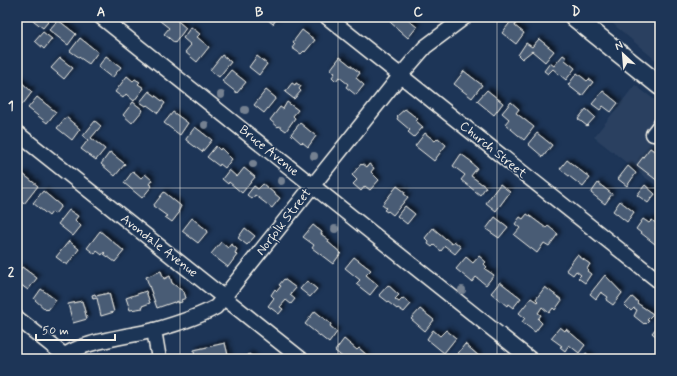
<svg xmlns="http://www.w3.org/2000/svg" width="677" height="376" viewBox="0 0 677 376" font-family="Mynerve,sans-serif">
<defs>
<filter id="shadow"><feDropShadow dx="3" dy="-3" stdDeviation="2" flood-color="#0009"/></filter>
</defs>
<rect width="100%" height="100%" fill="#1d3557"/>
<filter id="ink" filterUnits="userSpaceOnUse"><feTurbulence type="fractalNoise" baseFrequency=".025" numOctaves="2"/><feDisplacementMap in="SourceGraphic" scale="8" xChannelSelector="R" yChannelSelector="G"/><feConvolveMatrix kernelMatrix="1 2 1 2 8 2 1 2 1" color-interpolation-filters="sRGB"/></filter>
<g filter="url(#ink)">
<!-- built -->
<path fill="#2a4060" d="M605,17h55v47l-1,-1z
M635,85l25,19v85l-66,-52z"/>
<!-- building -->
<path fill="#485b74" stroke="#f4f1e8" filter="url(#shadow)" d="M29,17h23l-9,11z
M162,17h11l13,11 -11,15 -11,-9 5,-6 -9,-7z
M264,17h14l-5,7z
M394,17h13l2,2 -1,1 9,7 -9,11 -18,-16z
M58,20l18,14 -8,11 -19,-15z
M512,20l4,3 -1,3 9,7 -8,11 -14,-11z
M191,27l9,7 -3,3 12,10 -12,15 -12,-10 6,-7 -8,-7z
M302,30l13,10 -10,12 -1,-1 -3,3 -9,-6 3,-4 -2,-2z
M43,32l9,7 -8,10 -9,-8z
M80,38l18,14 -9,12 -19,-13z
M539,39l15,12 -9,11 -13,-11 -10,8 -4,-4 8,-12 6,4z
M222,55l9,7 -12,15 -9,-7z
M563,55l4,3 -2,2 10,8 -9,12 -13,-11 -5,5 -4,-3 6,-8 4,3z
M106,56l15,11 -9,11 -14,-11z
M257,56l10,8 -8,11 -10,-8z
M340,57l20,16 -4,5 8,7 -8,10 -10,-8 2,-3 -9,-7 -3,4 -4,-4 3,-4 -5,-3z
M60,58l13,10 -9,11 -13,-11z
M231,70l15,12 -9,11 -15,-12z
M464,71l18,14 -10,13 -18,-14z
M577,73l10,8 2,-2 4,3 -11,14 -14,-11z
M127,76l6,5 2,-2 5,3 -2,2 6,4 -10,13 -8,-7 -3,4 -8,-6z
M17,78l15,14 -9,12 -6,-5z
M292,83l3,2 1,-2 5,3 -2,3 2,2 -7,8 -9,-7z
M266,90l10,8 -12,15 -10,-8z
M487,90l16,13 -9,12 -17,-14z
M149,91l16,12 -7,10 -11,-8 -1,1 -6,-4z
M603,91l15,12 -7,9 -8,-6 -3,4 -8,-6z
M37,97l19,15 -9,11 -19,-15z
M133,102l10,8 -11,13 -9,-8z
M287,102l11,8 -5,6 2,2 -9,13 -7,-5 -1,1 -8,-7 10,-13 3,2z
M511,102l8,7 -3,4 18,14 -10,13 -19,-16 4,-5 -7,-6z
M405,109l13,10 -2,2 7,6 -9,10 -6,-5 2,-2 -13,-11 1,-2 -1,-1z
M586,109l9,8 -8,9 -9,-7z
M173,112l15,11 -8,12 -16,-12z
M66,117l14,12 -8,11 -15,-12z
M95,121l6,5 -10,12 14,11 -9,11 -15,-11 7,-9 -5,-4z
M300,123l16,13 -8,11 -6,-5 -1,1 -10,-9z
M195,127l17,13 -10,12 -16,-12v-1z
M425,133l10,8 3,-3 8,7 -12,16 -19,-15z
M537,133l15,12 -9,12 -15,-13z
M216,146l4,4 1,-2 11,11 -7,9 -5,-4 -1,2 -12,-9z
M650,148l10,7v25l-1,2 -22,-17z
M110,152l15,12 -10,12 -14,-12z
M461,154l11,8 -1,1 6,5 -6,8 15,11 -6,8 -19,-15 4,-5 -12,-9z
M567,160l23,18 -7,9 -23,-18z
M361,164l1,1 1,-1 4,3 2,-3 5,4 -3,4 8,8 -9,10 -5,-4 -4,5 -8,-7 4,-4 -5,-5z
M628,166l8,7 -9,13 -9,-7z
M244,168l11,9 -13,16 -13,-11 -1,2 -6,-5 7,-9 8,7z
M133,171l8,7 4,-4 7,6 -3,4 3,2 -10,12 -18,-15z
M23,174l15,12 -14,18 -7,-6 3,-3 -3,-2v-12z
M598,183l14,11 -7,10 -14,-11z
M263,184l17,14 -8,10 -17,-13 -3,4 -5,-4 7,-9 4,3z
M500,184l10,8 -14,19 -10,-8z
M645,185l10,9 -7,9 -11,-8z
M397,186l8,6 -1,2 4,3 -15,18 -5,-4 -1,1 -3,-2 2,-2 -4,-3z
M43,191l18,15 -6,8 -3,-2 -3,4 -16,-13z
M164,192l17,14 -3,6 1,1 -7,9 -7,-5 2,-1 -14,-10z
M620,201l14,11 -7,10 -14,-11z
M405,206l10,8 -8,10 -10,-8z
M69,210l9,6 -3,4 6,6 -8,10 -15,-12z
M527,214l19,14 2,-2 10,8 -9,12 -5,-3 -7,10 -23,-18 6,-7 -5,-4 5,-7 3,2z
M495,217l13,10 -9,11 -13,-9z
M192,218l16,13 -10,12 -16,-12z
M643,219l6,4 3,-3 6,5 -3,4 5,4v15l-24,-19z
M313,225l9,7 -1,2 8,6 -1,2 13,11 -8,11 -21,-16 2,-3 -11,-8z
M245,228l10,8 -8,9 -9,-7z
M433,228l19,16 2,-3 7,6 -6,7 -10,-8 -4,5 -7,-6 -2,2 -4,-3 1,-2 -4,-4z
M100,231l24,20 -9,11 -11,-8 1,-1 -1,-1 -2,3 -5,-4 -2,3 -8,-6z
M69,241l10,8 -12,16 -11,-8z
M221,242l7,6 3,-4 6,5 -2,4 2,2 -9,12 -17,-13z
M577,255l13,9 -3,5 1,1 -1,1 4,3 -6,9 -7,-5 3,-3 -5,-4 -3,4 -7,-5z
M479,256l7,6 -2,2 3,3 -2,2 9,6 -8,10 -10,-8 -4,5 -16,-13 10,-12 7,6z
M354,257l17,13 -5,5 12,10 -8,10 -14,-11 4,-4 -15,-12z
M22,267l15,11 -9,12 -11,-8v-9z
M161,271l3,8 6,-3 2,7 12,9 2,6 -5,2 1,2 -4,1v-2l-4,2v-1l-17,6 -11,-31z
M605,275l17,18 -9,12 -7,-5 2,-3 -7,-5 -5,7 -6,-5z
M284,279l12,9 -6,7 5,4 -4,5 -5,-4 -6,7 3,2 -4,5 -11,-8 6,-8 -3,-3 4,-6 2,2 4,-5 -2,-1z
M307,281l10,8 -7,8 -10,-8z
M500,282l21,16 -8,10 -5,-4 -1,2 -16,-13z
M388,285l11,10 -4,4 4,3 4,-4 8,6 -7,8 -6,-4 -1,1 -18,-14z
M545,287l17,13 -7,10 -2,-2 -4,5 -7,-6 -4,6 3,2 -3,4 4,4 -7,9 -13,-10 3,-4 -6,-5 12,-15 6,4 1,-1 -2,-2z
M41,289l15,11 -8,10 -1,-1 -1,1 -12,-11z
M146,291l4,12 -8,3 1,2 -13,2 -4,-12z
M109,293l5,19 -13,4 -4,-18 -4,1 -1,-4 3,-1 1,2z
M632,297l6,5 -1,1 16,11 -6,6 2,1 -3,3 -1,-1 -1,1 -10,-8 3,-6 -3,-2 -3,3 -6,-6z
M82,301l5,18 -14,4 -5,-19z
M420,309l14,11 -9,11 -14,-12z
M315,311l16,13 -1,2 7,6 -8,11 -24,-19z
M660,323v24l-4,-4 3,-4 -7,-6z
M560,327l5,4 1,-2 19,16 -6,8 -10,-8 -4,6 -5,-4 2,-1 -11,-8z
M433,330l7,6 6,-6 10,8 -12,15 -17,-14z
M344,339l13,11 2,-2 9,8 -2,3h-21l-10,-8z
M225,343l4,16h-34l-1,-9z
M465,344l14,12 -2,3h-17l-4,-3z
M586,353l7,6h-11z
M249,354l6,5h-10z"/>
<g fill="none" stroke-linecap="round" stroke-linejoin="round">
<defs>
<path id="minor" d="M101,17l429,342
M327,17l333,265
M17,133l284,226
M653,134l7,-9
M17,318l47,37
M154,330l5,29
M61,359c13,-17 72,-23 94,-29 21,-6 41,-12 61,-23l184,-231 25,-29 40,-30"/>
<path id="major" d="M574,17l86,69"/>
</defs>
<!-- minor casing -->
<use href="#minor" stroke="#f4f1e8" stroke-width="17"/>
<!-- major casing -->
<use href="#major" stroke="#f4f1e8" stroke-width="21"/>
<!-- minor -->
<use href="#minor" stroke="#1d3557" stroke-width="14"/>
<!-- major -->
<use href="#major" stroke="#1d3557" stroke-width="18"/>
</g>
<!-- trees -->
<g fill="#748191">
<circle cx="221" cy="95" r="4"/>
<circle cx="245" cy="110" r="4"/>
<circle cx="205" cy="125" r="4"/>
<circle cx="314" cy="156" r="4"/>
<circle cx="253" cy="164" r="4"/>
<circle cx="281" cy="181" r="4"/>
<circle cx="335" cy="229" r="4"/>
<circle cx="462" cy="290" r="4"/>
</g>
</g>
<!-- grid -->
<path fill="none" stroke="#f4f1e8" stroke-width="1" stroke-opacity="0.55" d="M180,17v342M338,17v342M497,17v342M17,188h643"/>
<g text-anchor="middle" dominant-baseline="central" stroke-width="3" stroke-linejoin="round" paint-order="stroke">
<!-- street labels -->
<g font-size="13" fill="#f4f1e8" stroke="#1d3557">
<text transform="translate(493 150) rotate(39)">Church Street</text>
<text transform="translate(269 151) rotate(39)">Bruce Avenue</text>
<text transform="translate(284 222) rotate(-52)">Norfolk Street</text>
<text transform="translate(159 246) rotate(38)">Avondale Avenue</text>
</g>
</g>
<!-- margin -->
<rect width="677" height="376" fill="none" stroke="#1d3557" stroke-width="44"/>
<!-- north arrow -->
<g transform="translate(623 54) rotate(334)" stroke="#1d3557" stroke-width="3" paint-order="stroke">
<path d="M0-3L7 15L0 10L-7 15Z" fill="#f4f1e8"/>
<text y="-6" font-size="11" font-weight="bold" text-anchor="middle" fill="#f4f1e8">N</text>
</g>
<!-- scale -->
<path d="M36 334v6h79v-6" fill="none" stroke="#f4f1e8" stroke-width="2"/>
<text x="42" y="334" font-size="12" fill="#f4f1e8" stroke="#1d3557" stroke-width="3" paint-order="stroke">50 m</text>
<rect x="22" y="22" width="633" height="332" fill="none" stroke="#f4f1e8" stroke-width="1.5"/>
<g font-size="13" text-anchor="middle" font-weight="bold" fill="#f4f1e8">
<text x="101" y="16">A</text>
<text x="259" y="16">B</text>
<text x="418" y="16">C</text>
<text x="576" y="16">D</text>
<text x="11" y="110">1</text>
<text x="11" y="276">2</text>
</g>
</svg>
